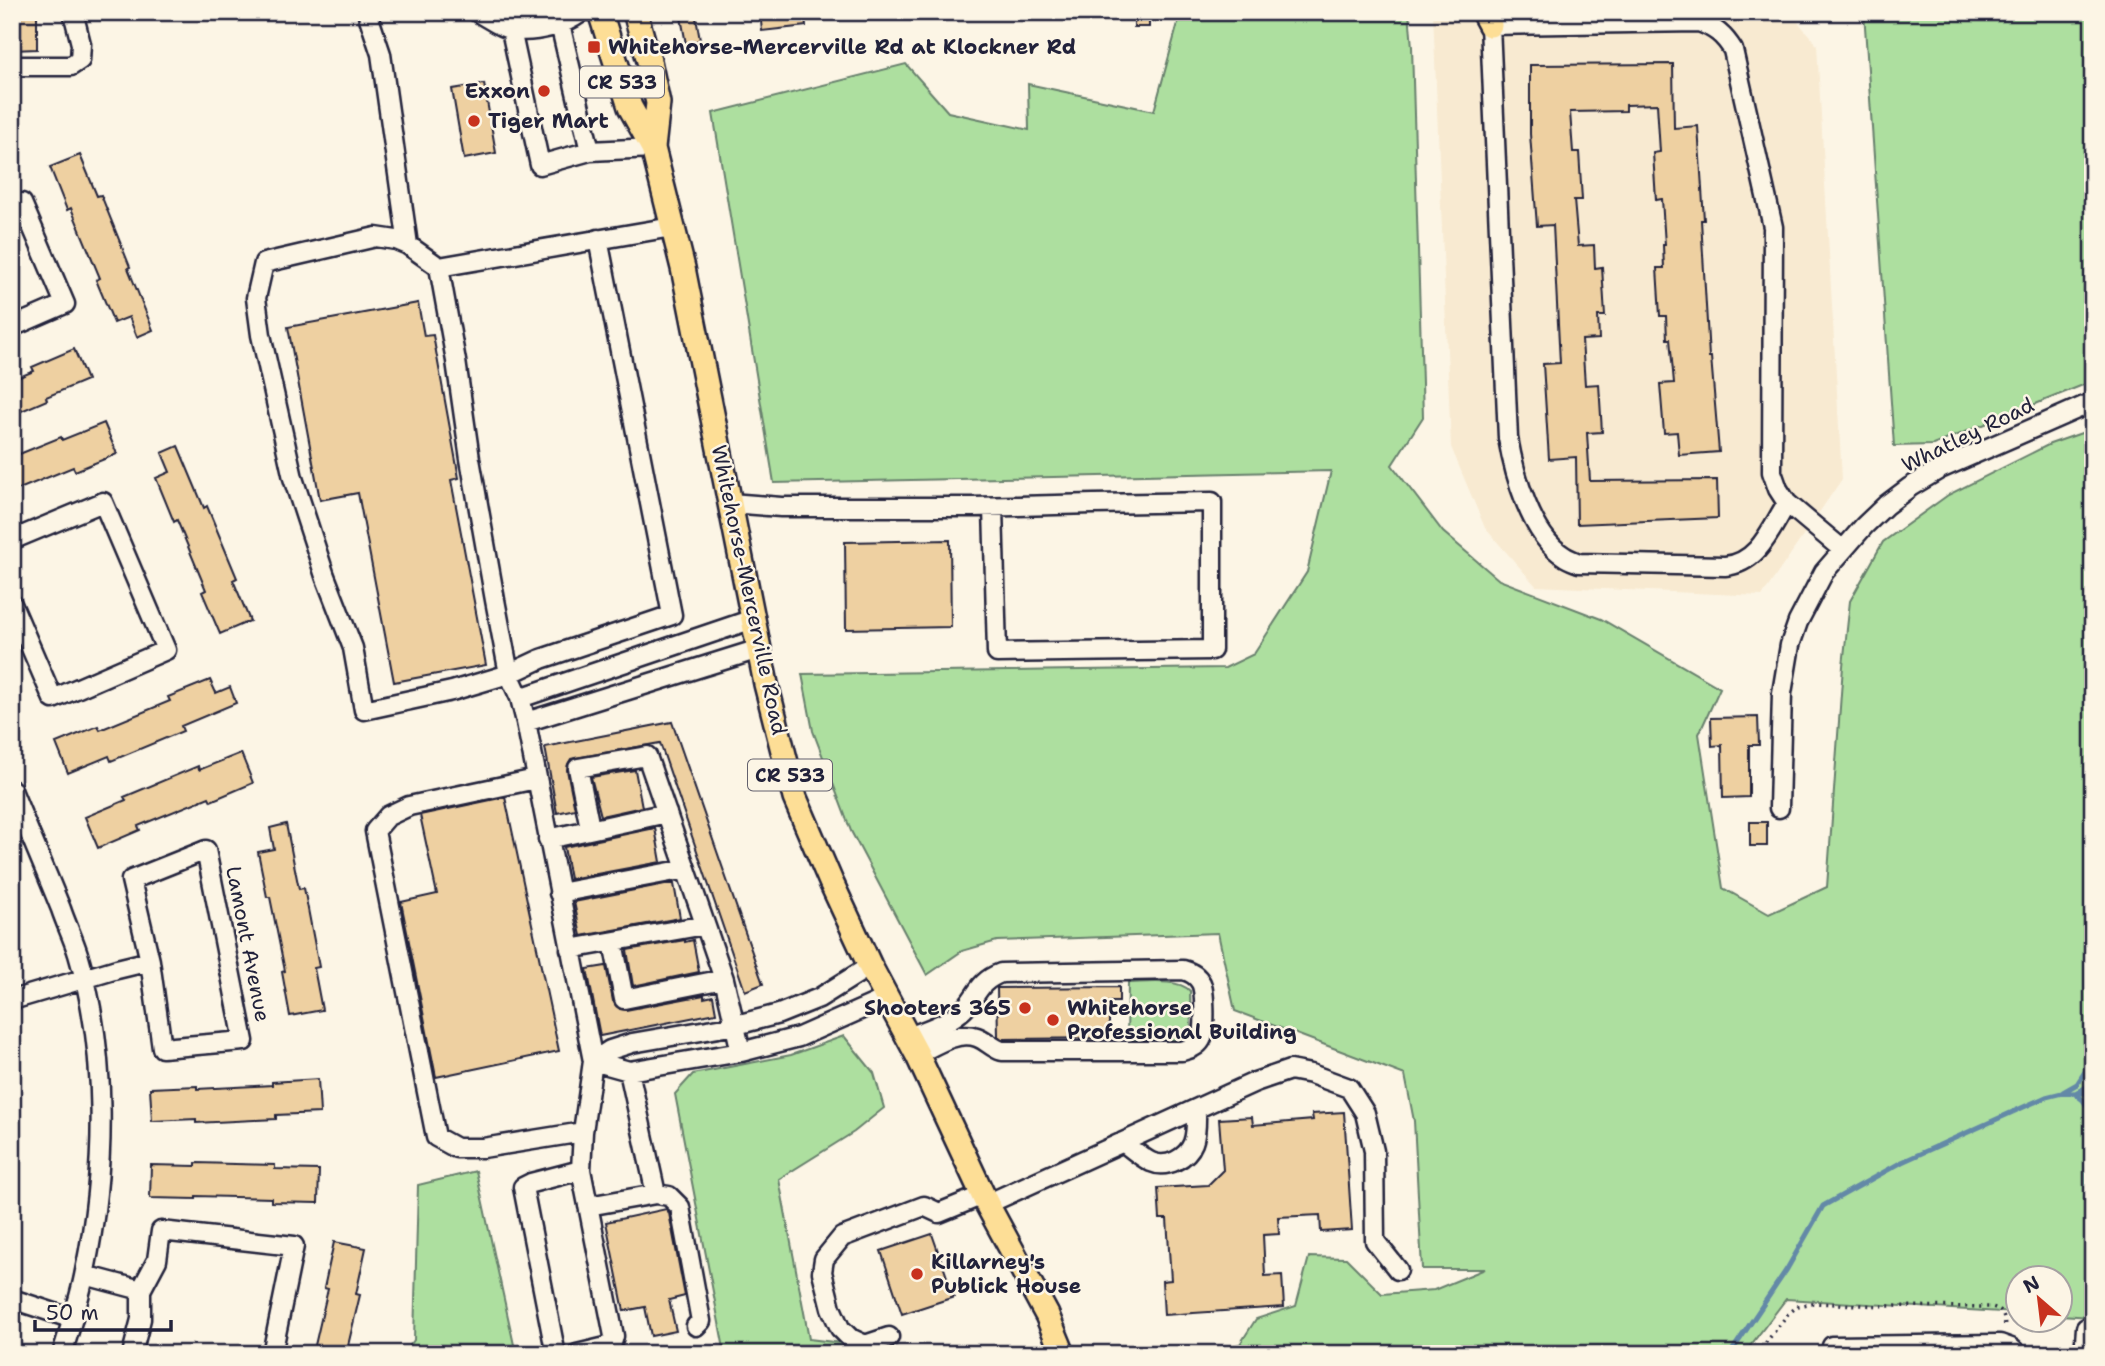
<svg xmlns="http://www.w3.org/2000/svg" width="2105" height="1366" viewBox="0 0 2105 1366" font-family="'Shantell Sans',sans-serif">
<rect width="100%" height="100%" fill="#fcf5e5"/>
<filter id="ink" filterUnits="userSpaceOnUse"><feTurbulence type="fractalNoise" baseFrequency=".0143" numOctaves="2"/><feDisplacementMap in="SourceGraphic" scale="14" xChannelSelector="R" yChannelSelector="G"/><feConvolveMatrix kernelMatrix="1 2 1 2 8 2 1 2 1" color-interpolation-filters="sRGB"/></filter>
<g filter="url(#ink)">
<!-- built -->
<path fill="#f8ead1" d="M1433,12h357l27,33 25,434 -80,117 -226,-10 -51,-58 -34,-81z"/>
<!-- green -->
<path fill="#addf9f" stroke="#68806d" stroke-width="2" d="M1181,12h228l3,35 11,370 -31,48 51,67 56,48 102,39 119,69 -21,46 24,154 46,26 58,-27 16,-221 7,-65 33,-59 65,-47 102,-51 43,-15v888l-33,-2v-37h-42l-1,35 -231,-14 -42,55h-544l40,-10 16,-25 40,-13 13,-49 37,1 36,36 52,-4 51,-21h-63l-8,-148 -9,-46 -170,-64 -17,-78 -221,8 -35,10 -35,24 -76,-144 -38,-100 -11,-57 423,-6 29,-14 53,-82 24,-101 -557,12 -61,-370 193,-49 42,48 81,18 -1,-46 126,27z
M1864,12h229v369l-160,64 -39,1z
M1128,983c17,0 50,-5 62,8l1,40 -11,9 -53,-1z
M844,1036l30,37 10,35 -30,24 -75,47 30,160 124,15h-208l-50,-260 18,-20 98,-19z
M476,1171l40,183h-112l10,-14 4,-155z"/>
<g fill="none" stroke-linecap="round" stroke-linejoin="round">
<!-- stream -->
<path stroke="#6389a7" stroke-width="5" d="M2089,1063l4,-24
M2063,1092l14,-8 16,-25
M2077,1092l16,-8
M2074,1093l9,7 5,7v99
M1730,1354l57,-85 36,-63 79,-44 144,-65 16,-4h31"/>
</g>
<!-- building -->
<path fill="#eed0a1" stroke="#22223b" stroke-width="2" d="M12,12h25v37l-25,1z
M680,12h15l5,28 -14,4z
M760,12h44l2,14 -44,5z
M1134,12h15v15h-15z
M1673,64l1,64 24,-2 6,94h-3l8,137h2l8,95 -40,3 -2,-23 -13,1 -4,-49 14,-1 -4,-44h-3l-1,-23h-6l-3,-48h7l-1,-23h2l-3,-46 -6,1 -3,-47 7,-1 -3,-48 -31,1v6l-56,1 3,40h6l3,48h-8l4,46 16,-1 1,23 7,-1 3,49h-7l1,23 -17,1 3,45 14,-1 3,48 -15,1 3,48 127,-1 1,38 -141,6 -1,-67 -27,2 -6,-95 17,-1 -7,-138 -16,1 -7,-92v-69z
M484,84l12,69 -32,6 -12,-70z
M80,155l17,41 4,-1 29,72 -2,1 25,62 -16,7 -8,-20 -15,6 -18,-43 4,-2 -29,-70 -4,2 -17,-43z
M418,303l6,33 9,-1 26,143 -8,2 35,185 -92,17 -36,-189 -38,7 -32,-173z
M74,349l13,31 -41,17 1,3 -35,15v-35l22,-9 -2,-4z
M104,423l13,31 -42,17 -2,-4 -61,25v-35l49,-20 1,3z
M178,446l26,62 3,-2 30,72 -4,2 17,41 -30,13 -18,-42 4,-2 -29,-70 -3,2 -18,-44 14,-6 -8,-19z
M950,540l1,87 -105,2 -1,-87z
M210,680l6,13 14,-6 6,16 -55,23 2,5 -72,30 -2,-5 -41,17 -12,-30 42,-17 2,4 70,-29 -2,-4z
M1758,717l1,28h-10v52l-26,1 -1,-53 -10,1 -1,-28z
M672,722l91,262 -18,7 -85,-248 -89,16 -3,5 -1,6 8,39 -18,4 -12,-66z
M241,753l12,30 -42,18 -2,-4 -71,29 2,4 -42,18 -13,-31 41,-17 -2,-3 74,-31 1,4z
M635,770l7,37 -41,9 -10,-39z
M505,797l54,254 -123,26 -35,-175 36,-8 -17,-79z
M1750,822h17v24h-17z
M286,824l13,65 5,-1 15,79 -5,1 8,42 -32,6 -8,-44 3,-1 -15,-74h-3l-9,-45 16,-3 -4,-21z
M655,828l6,34 -91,17 -6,-32z
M665,884h9l6,34 -99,18 -7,-34z
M685,940v2l8,-2 6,32 -66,14 -6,-36z
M606,966l7,35 7,8 6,1 78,-15v3l9,-2 3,17 -116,23 -13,-67z
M1119,987v15h-10v36l-107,1 -4,-3 -1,-48z
M318,1079l2,34 -44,2v4l-80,4v-4l-44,2 -2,-33 47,-2v3l75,-4v-3z
M1344,1112l8,118 -31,2 -1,-17 -42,2 1,17 -16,1 2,41 17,-1 2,32 -120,8 -2,-34 9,-1 -4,-61h-7l-2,-31 50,-3 15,-15 -4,-51 33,-2 1,8 60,-5 -1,-6z
M196,1163l79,2v4l44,1 -1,33 -47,-1v-4l-75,-2v3l-46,-1 1,-33 45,1z
M666,1209l3,4 16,83 -16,4 7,31 -25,5 -6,-29 -21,4 -18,-89z
M932,1234l22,63 -52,17 -21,-63z
M334,1242l32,6 -10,46 4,1 -14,59h-33l15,-65 -4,-1z"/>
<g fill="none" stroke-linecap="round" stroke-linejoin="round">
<defs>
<path id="minor" d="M367,12l14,42 27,191
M477,12c11,6 24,16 36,18 24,3 50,-4 69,-18
M511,30l29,135 50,-14 -30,-127
M12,66h59l9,-6 1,-16 -8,-32
M590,151l63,-3
M12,207l10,-4 43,101 -53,23
M439,267l233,-40
M730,503l51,4h192c80,-2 159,-4 239,-5v148l-215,3 -4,-146
M1787,503c-16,25 -28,60 -62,63l-146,-3c-5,-2 -11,-4 -15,-7 -33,-20 -50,-83 -56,-118l-18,-413 209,-3c16,6 25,13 34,28l40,177 -1,245 6,17 9,14 56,47
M12,540l91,-38 63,148 -113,49 -41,-95
M520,698l233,-79
M526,722l233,-73
M536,779l-127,27 -21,10 -13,15 61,306 20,11h27l100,-16
M12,790c16,40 33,79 49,119 5,15 12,29 17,45 30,100 28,215 7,317 -5,28 -15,56 -23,83
M1779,808l3,-115 8,-48 8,-23 26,-50 40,-46 22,-21 24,-18 30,-18 153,-67
M590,828l-12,-60 69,-12 77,223 17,73
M548,839l119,-26
M206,850l38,191 -82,7 -12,-87 -19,-81z
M559,893l127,-24
M613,942l11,57 100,-20
M570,949l135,-24
M12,1000l105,-31 33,-8
M908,1037c16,-6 36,-12 50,-23 20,-14 16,-31 43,-41l182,-3c8,2 14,5 18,13 4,8 5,49 0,57 -4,7 -12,9 -19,11h-180c-10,-3 -16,-11 -25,-14 -20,-7 -43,9 -60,17
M593,1061l36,10 112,-19 58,-15 88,-39
M593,1061l17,-11 22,-7 104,-18 43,-11 40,-16 51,-32
M1123,1142c9,7 18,15 28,20 16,7 36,-4 42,-19 4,-10 3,-24 3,-34
M656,1194l13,2 11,11 21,114 -5,5
M987,1204l268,-122 35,-12 21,4 38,14 16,25 9,38 1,90 23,29
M588,1206l68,-12 -27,-123
M85,1275l56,15
M12,1299l61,20
M889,1337l-24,8 -15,-7 -10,-10 -9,-20 -9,-36 2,-13 18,-22 82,-31 15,7 44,-18
M132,1354l9,-35v-29l16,-30 4,-29 133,15 -22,108
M557,1354l-2,-4 -32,-163 8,-4 50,-13
M577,1354l29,-7 6,-4 2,-7 -33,-166 2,-38 10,-71 -67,-339 -6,-24 -11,-24 -14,-74 -25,-141 -14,-98 -17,-94 -31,-22 -12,-5 -20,-3 -112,26 -8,35 5,37 32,143 32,98 28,72 11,62 88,-19 57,-17 32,-15 131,-44 -74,-376
M1833,1354l-1,-8 168,-2 11,4 7,6
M2084,1354l2,-26"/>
<path id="major" d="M600,12l30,95 23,41 30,120 83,416 29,114 36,84 39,84 47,88 70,150 60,111 16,39
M635,12l14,49 9,42 -5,45
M1483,12l7,13"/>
</defs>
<!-- minor casing -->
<use href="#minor" stroke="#22223b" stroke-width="23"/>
<!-- major casing -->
<use href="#major" stroke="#22223b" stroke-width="28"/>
<!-- path -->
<path stroke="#22223b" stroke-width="3.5" stroke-dasharray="2 5" stroke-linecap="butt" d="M1757,1354l31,-40 10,-8 15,-3 70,3 109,1c11,3 12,9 13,20"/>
<!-- minor -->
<use href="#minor" stroke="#fcf5e5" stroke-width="18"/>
<!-- major -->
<use href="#major" stroke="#fdde96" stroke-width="23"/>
</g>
</g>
<!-- markers -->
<g fill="#c8321e" stroke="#fcf5e5" stroke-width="2.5">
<rect x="587" y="40" width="14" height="14" rx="3.5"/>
<circle cx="544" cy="91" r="7"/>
<circle cx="474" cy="121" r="7"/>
<circle cx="1025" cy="1008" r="7"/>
<circle cx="1053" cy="1020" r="7"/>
<circle cx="917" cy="1274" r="7"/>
</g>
<g text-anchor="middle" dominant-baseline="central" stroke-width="5" stroke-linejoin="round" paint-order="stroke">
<!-- shield labels -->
<g fill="#fcf5e5" stroke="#63616e" stroke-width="2">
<rect x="580" y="66.5" width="84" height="31" rx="5"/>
<rect x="748" y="759.5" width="84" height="31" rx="5"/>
</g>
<g font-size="19" font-weight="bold" fill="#22223b">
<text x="622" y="82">CR 533</text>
<text x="790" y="775">CR 533</text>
</g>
<!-- poi labels -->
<g font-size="21" font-weight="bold" fill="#22223b" stroke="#fcf5e5" text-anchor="start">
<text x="608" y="47">Whitehorse-Mercerville Rd at Klockner Rd</text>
<text x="530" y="91" text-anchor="end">Exxon</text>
<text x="488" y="121">Tiger Mart</text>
<text x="1011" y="1008" text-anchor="end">Shooters 365</text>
<text x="1067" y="1008">Whitehorse<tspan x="1067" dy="24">Professional Building</tspan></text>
<text x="931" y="1262">Killarney's<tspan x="931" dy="24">Publick House</tspan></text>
</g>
<!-- street labels -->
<g font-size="21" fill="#22223b" stroke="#fcf5e5">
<text transform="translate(1968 435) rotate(-26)">Whatley Road</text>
<text transform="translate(749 590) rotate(78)">Whitehorse-Mercerville Road</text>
<text transform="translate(248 944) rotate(79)">Lamont Avenue</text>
</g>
</g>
<!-- margin -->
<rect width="2105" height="1366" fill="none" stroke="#fcf5e5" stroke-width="42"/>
<rect x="21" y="21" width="2063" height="1324" fill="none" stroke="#22223b" stroke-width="2.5" filter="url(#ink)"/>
<!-- north arrow -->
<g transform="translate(2039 1299) rotate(332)"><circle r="33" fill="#fcf5e5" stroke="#a5a1a1" stroke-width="2"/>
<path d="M0-5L12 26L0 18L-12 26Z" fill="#c8321e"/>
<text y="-10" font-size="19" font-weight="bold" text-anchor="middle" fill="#22223b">N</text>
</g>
<!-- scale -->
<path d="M35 1320v10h136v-10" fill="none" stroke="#22223b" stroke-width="3.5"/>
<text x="46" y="1320" font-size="21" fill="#22223b" stroke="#fcf5e5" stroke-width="5" paint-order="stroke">50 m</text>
</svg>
